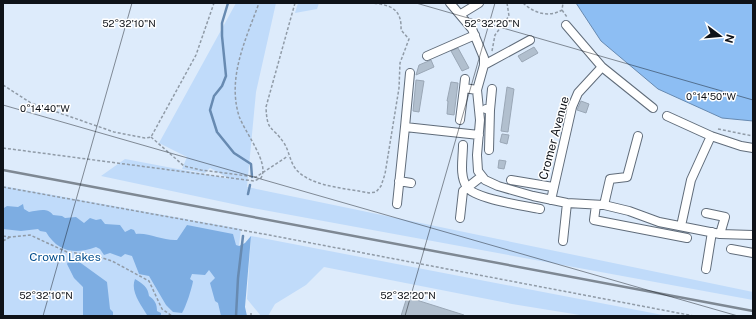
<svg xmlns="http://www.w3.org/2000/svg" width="756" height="319" viewBox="0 0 756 319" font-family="'Public Sans',sans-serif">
<rect width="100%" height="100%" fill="#ddebfb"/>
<!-- green -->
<path fill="#c0dbfa" d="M236,3h40l-20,89 -9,95 506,105v8l-506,-93 -146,-31 24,-17 105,20 -20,-11 -5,5 -23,-4 5,-12 -28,-14z
M298,3h21l-2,6 -22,4z
M3,186l238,43 -6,48 -1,39h-231z
M251,236l417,80h-82l-74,-12 -188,-37 -18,18 -31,19 -7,12h-7l-14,-17z"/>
<!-- forest -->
<path fill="#7dade2" d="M23,204l1,5 5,3c9,-1 18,-5 24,3l9,1 3,2 11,-1 8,6 6,-5 6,2 5,-1 4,5 15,1 5,7 6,-3 3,1 2,4c12,-2 27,7 41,6l10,-15 46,9 3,11 3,1 6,-3 6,-7 -6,71 2,9h-26l-3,-13 -3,-2 -5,-18 5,-5 -6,-8 -4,5 -13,-1 -2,5 3,2c-1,7 -7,26 -11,32l-9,-1 -7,-7 -17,-29 -10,-2 -7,-18 -7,-2 -4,3 -11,-4 -6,2 -4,-6 -4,-2c-21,8 -38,5 -50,-15l-6,-1 -2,-2 -17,2 -18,-2 1,-21 3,-2 11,1z
M69,260l9,1 29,21 3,27 3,3v4h-30v-29l-9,-9 -7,-14z
M135,279c8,5 13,8 14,17 6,4 8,8 8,15l4,2v3l-14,-1c-6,-10 -17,-24 -12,-36z"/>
<!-- water -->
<path fill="#8dbef3" stroke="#678ab1" d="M576,3h177v118l-31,-3 -64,-29 -57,-48z"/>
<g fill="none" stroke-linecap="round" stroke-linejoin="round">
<!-- stream -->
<path stroke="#678ab1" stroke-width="2.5" d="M228,3l-6,20v13l4,40 -4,10 -8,10 -4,14 7,22 17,21 17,11 1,13
M248,194l2,-9
M236,316l2,-38 5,-42"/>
</g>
<!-- building -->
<path fill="#b1bfce" stroke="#9aa7b6" d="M534,47l4,6 -16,9 -4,-6z
M458,48l11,20 -7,3 -11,-20z
M431,60l3,7 -18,8 3,-10z
M416,80l8,1 -5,31 -6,-1z
M451,82l7,1 -4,32 -7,-1 1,-13h-1z
M507,87l7,2 -6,43 -7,-1z
M581,101l8,3 -3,9 -9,-3z
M502,134l7,1 -2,9 -7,-2z
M499,160l7,1 -2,8 -6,-1z
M407,297l57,18 -1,1h-62z"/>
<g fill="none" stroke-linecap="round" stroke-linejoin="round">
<defs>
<path id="minor" d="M450,3l22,26 12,29v7l-7,25 3,30 -3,35 1,16 7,9 13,6 35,10 34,7 37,2 25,6 30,11 61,12 33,1
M461,14l18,-11
M427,56l48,-21
M484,65l46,-25
M602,67l51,41
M410,73l-5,54 74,8
M464,88l1,-9
M486,109l4,1 2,-21
M667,116l44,20 -20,44 -10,46
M460,120l4,-32 13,2
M711,136l30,10 12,2
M463,145c0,13 -4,31 4,42 7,12 59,19 73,22
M489,150l1,-40
M511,180l42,7
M399,181l12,2
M551,200l21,-93 6,-14 24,-26 -36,-42
M397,204l8,-77
M596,205l-2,15 93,18
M604,205l6,-26 17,-2 11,-41
M706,213l19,4 -5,17
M460,218l3,-27 19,-15
M563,241l4,-38
M731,249l22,4
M706,269l6,-37"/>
</defs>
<!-- minor casing -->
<use href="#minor" stroke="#606c7a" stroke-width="10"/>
<!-- path -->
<path stroke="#909ba7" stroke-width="1.5" stroke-dasharray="3 2" stroke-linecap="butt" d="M295,3l-29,104c1,26 6,18 18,36 5,8 6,18 11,25 14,19 52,20 74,25l7,-1 5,-6 4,-12 14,-86 1,-25 9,-24 -8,-9c1,-20 -9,-25 -28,-27
M523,3c11,10 25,15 39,7l1,-7
M562,10l5,7
M492,51l3,-16 14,-19 -2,-13
M3,85l28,18 83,29 31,6 6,-1 45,-82 18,-52
M718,129l35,7
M151,137l33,29 17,4 55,7 32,-21
M3,148l251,33 7,-3c9,-15 -16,-45 -22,-62 -12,-39 7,-77 20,-113
M3,187l266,48 425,81
M3,236l7,1 20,-2 37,17 26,3 19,6 37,20 13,28 10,7
M3,241l7,-4
M251,313v3"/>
<!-- minor -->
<use href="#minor" stroke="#fff" stroke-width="8"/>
<!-- rail -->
<path stroke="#7e8893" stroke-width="2.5" d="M3,170l750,141"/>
</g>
<!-- ticks -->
<path fill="none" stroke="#0e1218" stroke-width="1" stroke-opacity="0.45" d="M416,3l337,97M3,105l735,211M43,316l89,-313M405,316l90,-313"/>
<g text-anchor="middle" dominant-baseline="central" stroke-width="3" stroke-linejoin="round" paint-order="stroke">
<!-- street labels -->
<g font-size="12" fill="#0e1218" stroke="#fff">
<text transform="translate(554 138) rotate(-75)">Cromer Avenue</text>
</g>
<!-- park labels -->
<g font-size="12" fill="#034e8d" stroke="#fff">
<text x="65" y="257">Crown Lakes</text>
</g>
</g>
<g font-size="10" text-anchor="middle" fill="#0e1218" stroke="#fff" stroke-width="3" stroke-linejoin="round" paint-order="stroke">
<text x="129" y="27">52°32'10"N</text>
<text x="492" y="27">52°32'20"N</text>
<text x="711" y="100">0°14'50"W</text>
<text x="45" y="112">0°14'40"W</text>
<text x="46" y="299">52°32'10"N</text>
<text x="408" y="299">52°32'20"N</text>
</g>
<!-- border -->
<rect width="756" height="319" fill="none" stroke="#0e1218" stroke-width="8"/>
<!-- north arrow -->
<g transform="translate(720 36) rotate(106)" stroke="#ffffff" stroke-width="3" paint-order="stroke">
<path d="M0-3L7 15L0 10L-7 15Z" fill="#0e1218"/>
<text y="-6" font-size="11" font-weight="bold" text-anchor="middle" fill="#0e1218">N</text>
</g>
</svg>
